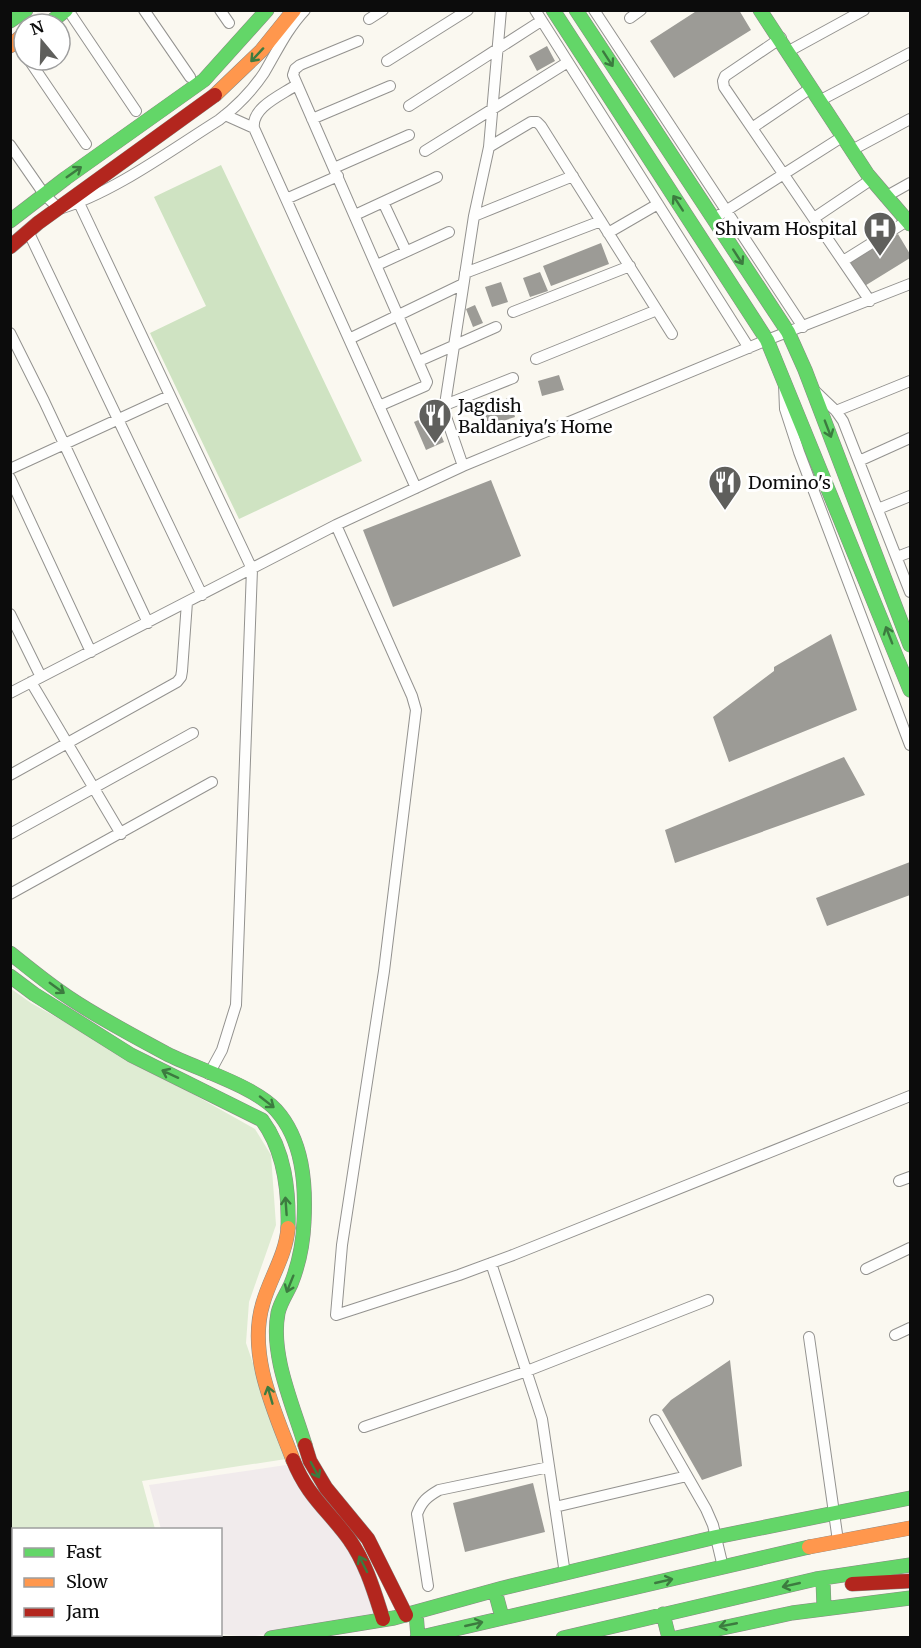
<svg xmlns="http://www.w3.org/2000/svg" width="921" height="1648" viewBox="0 0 921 1648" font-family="Merriweather,serif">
<rect width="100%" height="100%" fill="#faf8f0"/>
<!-- industrial -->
<path fill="#f1ebec" d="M286,1465l25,36 40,48 27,66 -129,22 -28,-3 -1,-104 -59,-1 -12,-44z"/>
<!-- green -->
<path fill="#dfecd3" d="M10,988l21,15 224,126 16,26 5,70 -27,77 -3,41 40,116 -144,22 13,48 -141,1 -1,70h-3z"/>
<!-- forest -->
<path fill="#cfe3c2" d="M221,165l141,296 -123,58 -89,-186 56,-27 -52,-109z"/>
<!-- building -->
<path fill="#9c9b96" d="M698,10h41l12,20 -77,48 -24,-37z
M547,46l8,15 -18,10 -8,-15z
M898,234l12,20v4l-47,29 -14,-24z
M601,243l8,21 -58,22 -8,-20z
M540,272l8,19 -18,6 -7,-19z
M501,282l7,20 -16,5 -7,-20z
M475,305l8,18 -10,4 -7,-18z
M559,375l5,15 -22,6 -4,-15z
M509,397l6,20 -27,9 -4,-13z
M432,414l12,28 -18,8 -12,-28z
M491,480l30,76 -128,51 -30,-77z
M831,634l26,76 -128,52 -16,-45 61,-46v-4z
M844,757l21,38 -190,68 -10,-33z
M910,862v33l-83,31 -11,-28z
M730,1360l12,106 -40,14 -40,-70 9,-10z
M533,1483l12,49 -80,20 -12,-49z"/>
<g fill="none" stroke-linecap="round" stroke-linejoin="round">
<defs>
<path id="street" d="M68,10l68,101
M144,10l46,67
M220,10l9,13
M535,10l214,338
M594,10l209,317
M630,18l11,-8
M369,19l14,-9
M781,38l-56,38 -2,5 1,6 146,214
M358,41l-58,24 -5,4 -2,6 134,307 -2,4 -46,20
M19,45l5,7
M789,51l75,-41
M29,60l57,84
M387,61l81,-51
M296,85c-14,10 -45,22 -42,43l162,360
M819,101l91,-48
M409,106l132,-85
M225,115l29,13
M312,119l78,-33
M752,128l59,-40
M10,145l34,49 15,15c54,-16 112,-59 160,-89 17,-13 33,-29 45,-47 13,-22 23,-44 41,-63
M489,147l42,-25h6l4,4 131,208
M852,150l58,-31
M425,151l143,-89
M334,168l75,-33
M885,197l25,-14
M286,199l52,-23
M383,202l23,49
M79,203l173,366 -16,436 -14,45 -13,24
M355,215l82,-38
M474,216l99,-40
M814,218l58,-39
M713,219l129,-82
M28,231l174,364
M608,233l50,-29
M843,261l64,-40
M377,265l72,-33
M465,273l136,-52
M513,312l117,-46
M10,333l34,68 104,222
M349,339l114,-55
M536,359l121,-49
M419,361l77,-34
M784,384l1,25 14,43 111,293
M814,390l22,21 7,10 67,171
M445,405l68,-27
M836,411l74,-30
M859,461l51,-23
M463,466l-19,-55 30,-195 15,-69 12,-137
M10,469l159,-73
M10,478l81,174
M878,509l32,-13
M336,525l76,171 4,14 -32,261 -42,274 -6,70 123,-40 54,-20 397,-159
M897,557l13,-5
M10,614l31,63
M31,682l90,152
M10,693l326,-168 127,-59 304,-126 143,-56
M10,775l167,-93 4,-5 1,-6 5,-69
M10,834l183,-101
M10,894l202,-112
M899,1181l11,-4
M491,1263l51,156 23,155
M866,1269l44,-21
M895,1335l15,-7
M809,1337l29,204
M655,1420l51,89 7,16 10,42
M364,1427l163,-56 181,-71
M555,1507l132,-31
M428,1586l-11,-72c5,-13 10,-17 22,-24l110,-23"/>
<path id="fast" d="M553,10l214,330 143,350
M576,10l212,322 17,38 105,275
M760,10l108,165 42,49
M10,21l16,-11
M48,24l18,-14
M10,221l56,-43 138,-98 63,-70
M10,953c19,15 38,31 58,44 31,21 66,39 99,57 30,15 87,32 109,56 27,30 30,74 28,112 -1,22 -5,42 -13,62 -4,9 -11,19 -13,29 -8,42 15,92 27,132
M10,976l24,18 97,61 131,65c23,31 27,71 26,108
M823,1581l1,26
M495,1591l7,26
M10,1604l4,1
M416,1612l2,26
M663,1614l6,24
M88,1634v4
M180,1634l32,4
M271,1638l123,-20 109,-30 213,-51 194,-39
M417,1638l392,-91
M563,1638l253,-59 94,-14
M676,1638l116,-25 118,-15"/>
<path id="slow" d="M10,46l14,-12
M215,95l46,-44 33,-41
M288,1228c-2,27 -18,50 -25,75 -16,52 12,109 30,157
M809,1547l101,-19"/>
<path id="jam" d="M10,247l28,-24 177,-128
M305,1445l5,16 16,27 42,51 38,76
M293,1460c15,37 34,49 56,79 17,24 25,52 34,80
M852,1584l58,-3"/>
</defs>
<!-- street casing -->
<use href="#street" stroke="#93928f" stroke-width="12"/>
<!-- fast casing -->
<use href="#fast" stroke="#8a8985" stroke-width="15"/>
<!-- slow casing -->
<use href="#slow" stroke="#8a8985" stroke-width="15"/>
<!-- jam casing -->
<use href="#jam" stroke="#8a8985" stroke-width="15"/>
<!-- street -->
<use href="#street" stroke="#fefefd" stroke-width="10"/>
<!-- fast -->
<use href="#fast" stroke="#63d668" stroke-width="14"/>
<!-- slow -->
<use href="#slow" stroke="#ff974d" stroke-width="14"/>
<!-- jam -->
<use href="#jam" stroke="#b3261e" stroke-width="14"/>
</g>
<!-- one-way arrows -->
<defs><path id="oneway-shaft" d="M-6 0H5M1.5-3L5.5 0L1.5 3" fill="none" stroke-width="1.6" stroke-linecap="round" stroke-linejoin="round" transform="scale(1.5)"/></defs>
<g stroke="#3c7b3f">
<use href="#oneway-shaft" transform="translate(257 55) rotate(133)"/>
<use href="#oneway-shaft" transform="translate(608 59) rotate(57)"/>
<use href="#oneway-shaft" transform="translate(74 172) rotate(-35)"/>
<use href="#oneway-shaft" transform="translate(678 203) rotate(-123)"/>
<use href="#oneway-shaft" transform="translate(738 257) rotate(57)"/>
<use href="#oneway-shaft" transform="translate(828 429) rotate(69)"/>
<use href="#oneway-shaft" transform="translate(889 635) rotate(-111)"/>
<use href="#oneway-shaft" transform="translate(57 988) rotate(36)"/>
<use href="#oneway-shaft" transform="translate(170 1074) rotate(-155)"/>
<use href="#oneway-shaft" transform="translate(267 1102) rotate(38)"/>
<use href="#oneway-shaft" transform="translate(286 1206) rotate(-94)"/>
<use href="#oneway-shaft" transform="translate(290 1284) rotate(112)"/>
<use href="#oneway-shaft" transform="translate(270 1395) rotate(-106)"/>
<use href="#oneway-shaft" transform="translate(315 1470) rotate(62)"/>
<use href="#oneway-shaft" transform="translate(363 1564) rotate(-117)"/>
<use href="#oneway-shaft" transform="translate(664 1581) rotate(-13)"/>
<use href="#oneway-shaft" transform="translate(791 1585) rotate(167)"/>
<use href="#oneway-shaft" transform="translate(474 1624) rotate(-13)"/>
<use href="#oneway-shaft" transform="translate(728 1625) rotate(169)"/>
</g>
<!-- icons -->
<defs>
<symbol id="hospital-pin" viewBox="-11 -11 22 30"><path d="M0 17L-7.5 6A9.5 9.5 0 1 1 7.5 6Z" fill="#5f5f5c" stroke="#fff"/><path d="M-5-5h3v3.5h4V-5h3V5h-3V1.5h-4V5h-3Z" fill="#fff"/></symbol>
<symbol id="restaurant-pin" viewBox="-11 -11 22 30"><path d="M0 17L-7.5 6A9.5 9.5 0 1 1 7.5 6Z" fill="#5f5f5c" stroke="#fff"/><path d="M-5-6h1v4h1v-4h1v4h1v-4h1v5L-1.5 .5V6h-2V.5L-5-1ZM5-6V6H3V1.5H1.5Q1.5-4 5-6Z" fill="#fff"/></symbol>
</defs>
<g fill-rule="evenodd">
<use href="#hospital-pin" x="861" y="209" width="38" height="52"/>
<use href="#restaurant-pin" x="416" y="396" width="38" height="52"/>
<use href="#restaurant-pin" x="706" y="463" width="38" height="52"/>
</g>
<g text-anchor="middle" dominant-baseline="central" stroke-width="6" stroke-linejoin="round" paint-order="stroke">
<!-- poi labels -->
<g font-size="18" fill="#0c0c0c" stroke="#fff" text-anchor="start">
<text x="857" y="228" text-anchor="end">Shivam Hospital</text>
<text x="458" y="405">Jagdish<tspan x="458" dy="21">Baldaniya's Home</tspan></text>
<text x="748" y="482">Domino's</text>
</g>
</g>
<!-- border -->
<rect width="921" height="1648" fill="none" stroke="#0c0c0c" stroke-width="24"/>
<!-- legend -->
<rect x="12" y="1528" width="210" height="108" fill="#ffffff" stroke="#9e9e9e" stroke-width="1.5"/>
<rect x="24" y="1548" width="30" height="9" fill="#63d668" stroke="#9e9e9e" stroke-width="1.5"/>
<text x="66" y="1558" font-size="18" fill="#0c0c0c">Fast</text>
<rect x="24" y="1578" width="30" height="9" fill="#ff974d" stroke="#9e9e9e" stroke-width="1.5"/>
<text x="66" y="1588" font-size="18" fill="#0c0c0c">Slow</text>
<rect x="24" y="1608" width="30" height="9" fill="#b3261e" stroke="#9e9e9e" stroke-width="1.5"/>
<text x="66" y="1618" font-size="18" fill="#0c0c0c">Jam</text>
<!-- north arrow -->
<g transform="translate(42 42) rotate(341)"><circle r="28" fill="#ffffff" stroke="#9e9e9e" stroke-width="1.5"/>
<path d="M0-4.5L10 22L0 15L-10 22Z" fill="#5f5f5c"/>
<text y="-9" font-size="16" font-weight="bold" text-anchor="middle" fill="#0c0c0c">N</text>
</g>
</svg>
